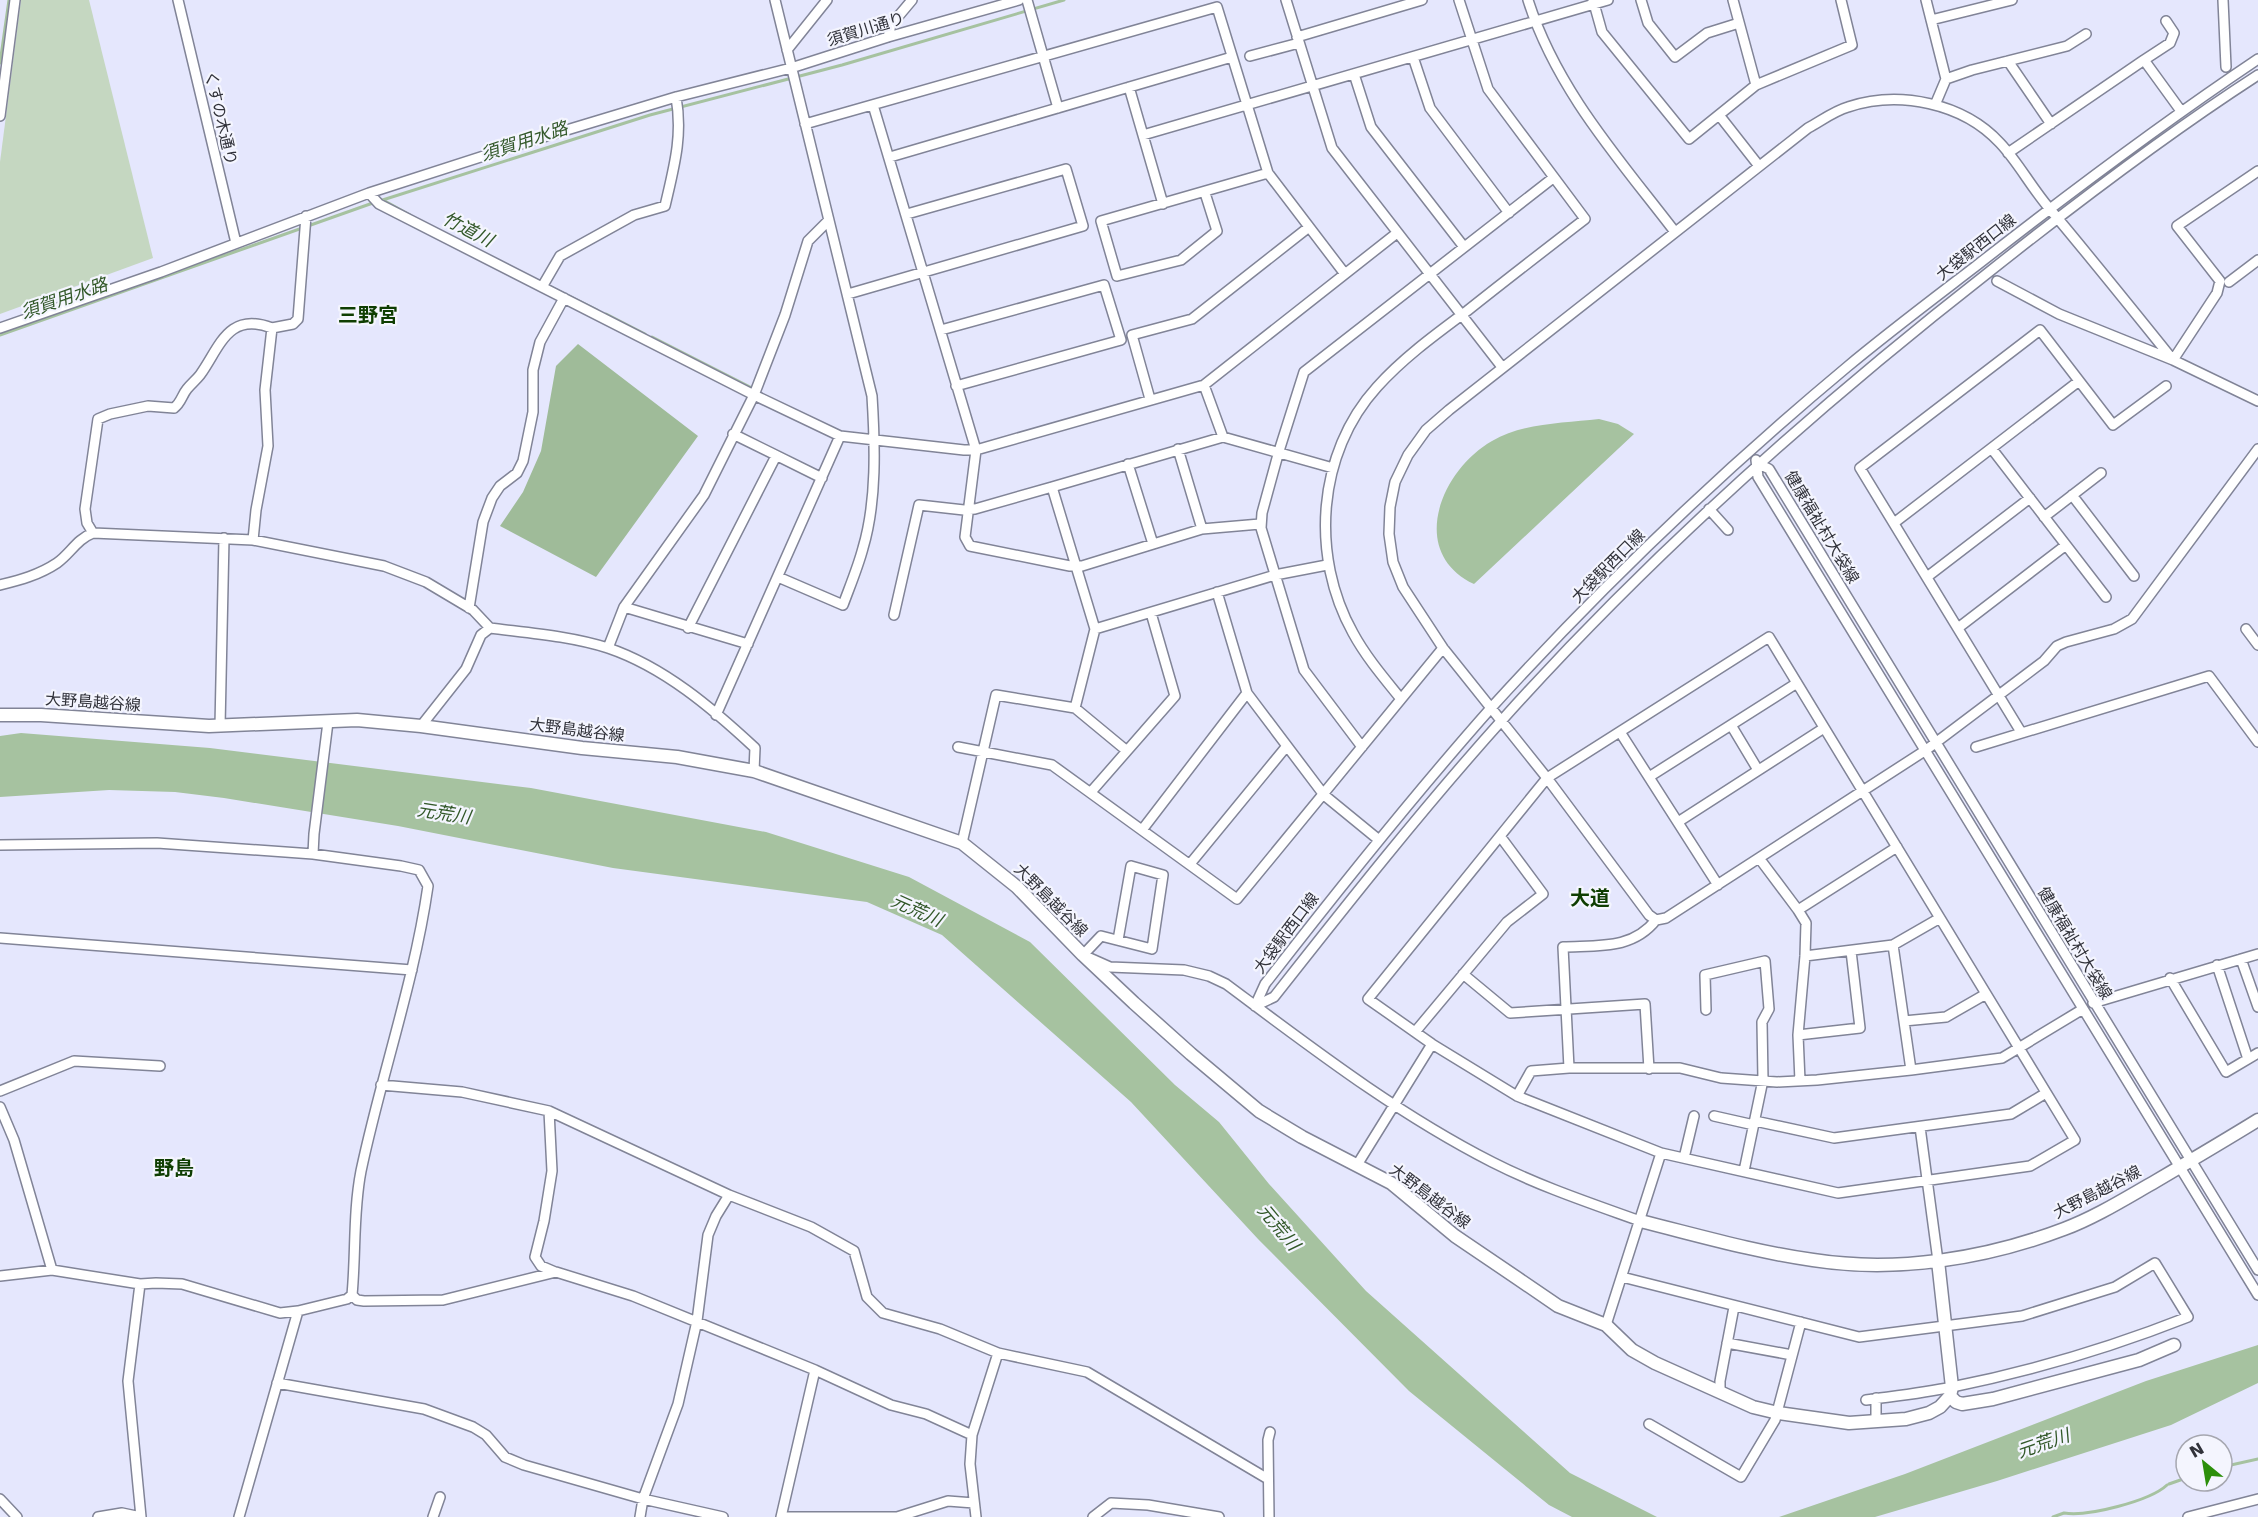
<svg xmlns="http://www.w3.org/2000/svg" width="2258" height="1517" viewBox="0 0 2258 1517" font-family="'DejaVu Sans','Noto Sans JP',sans-serif">
<rect width="100%" height="100%" fill="#e5e7fd"/>
<!-- green -->
<path fill="#c5d7c1" d="M21,0h68l64,258 -153,56v-152z"/>
<!-- forest -->
<path fill="#9fbb99" d="M578,344l120,92 -102,141 -96,-51 23,-34 18,-41 15,-85z"/>
<!-- water -->
<path fill="#a6c2a0" d="M1599,419l19,5 16,10 -160,150c-67,-32 -33,-114 18,-143 31,-18 72,-18 107,-22z
M21,733l189,15 321,40 235,44 143,45 121,65 145,143 44,37 50,62 97,107 204,182 87,44h-85l-23,-12 -140,-114 -151,-152 -127,-137 -189,-167 -75,-33 -254,-34 -215,-42 -174,-28 -49,-6 -66,-2 -109,7v-61z
M2258,1345v38l-87,42 -174,56 -122,36h-96l126,-43 241,-93z"/>
<g fill="none" stroke-linecap="round" stroke-linejoin="round">
<!-- stream -->
<path stroke="#a6c2a0" stroke-width="3" d="M0,63l9,-63
M383,200l27,15
M551,287l46,23
M606,314l39,20
M0,335l370,-131 280,-89 192,-50 222,-65
M652,337l98,50
M2222,1467l36,-8
M2169,1484l17,-6
M2053,1517l11,-4c23,4 86,-12 103,-28"/>
<defs>
<path id="minor" d="M178,0l58,243
M775,0l97,396c3,48 5,105 -9,152 -5,19 -13,38 -20,57l-65,-28
M1027,0l31,108
M1286,0l46,148 170,219
M1528,0c28,89 91,159 147,232
M1593,0l9,32 87,107 67,-54 96,-40 -11,-45
M1641,0l7,23 27,34 32,-24 32,-10
M1733,0l23,85
M1926,0l20,79 -11,26
M2223,0l3,67
M1931,20l81,-20
M888,37l3,-12 21,-25
M1297,37l125,-37
M787,50l40,-50
M1250,56l49,-13
M1413,57l17,51 79,105
M2144,60l26,-17 4,-10 -8,-12
M2008,61l43,63
M1354,74l17,53 93,120
M1946,79l26,-9 95,-24 19,-12
M1129,87l34,117
M873,105l103,345 -11,87 5,9 100,20h12l120,-37 58,-5
M1719,115l40,51
M0,116l15,-116
M805,124l412,-117 51,166 77,101
M1143,135l465,-135
M2008,153l136,-93 37,51
M890,157l342,-100
M369,193l10,11 375,191 86,41 124,14h12l228,-65 193,-152
M1205,193l12,38 -36,29 -64,16 -16,-55 167,-48
M1997,281l62,33 114,46 85,41
M2229,282l29,-22
M542,287l18,-31 74,-41 31,-9c9,-39 18,-70 11,-109
M848,294l235,-68 -17,-57 -159,45
M0,328l161,-56 208,-79 158,-51 149,-45 115,-29 97,-31 131,-37
M272,328c-44,-17 -52,19 -72,47 -4,5 -9,9 -13,14 -5,6 -6,14 -13,19l-26,-2 -38,8 -12,5 -13,90 2,14 6,10 160,7 131,26 42,16 47,28 17,18
M941,330l163,-45 17,55 -165,46
M2173,360l44,-67 3,-12 -43,-55 81,-55
M1204,385l19,52
M1150,399l-18,-64 60,-16 117,-92
M733,434l89,44
M1178,449l24,80
M1992,449l114,148
M1756,460l2,17 500,818
M1757,463l12,6 489,801
M1128,464l25,80
M2072,495l62,81
M1709,509l19,21
M2044,517l57,-44
M1894,523l185,-142
M253,540l3,-30 12,-64 -3,-56 7,-62 21,-4 5,-5 8,-103
M1327,565l-52,10 -180,54 -43,-142 171,-50 110,31
M1927,577l103,-79
M0,585c20,-5 39,-10 57,-22 13,-9 20,-24 36,-30
M1217,592l30,101 77,102 55,45
M624,607l124,37
M469,608l14,-86 9,-24 8,-12 17,-13 6,-12 10,-49v-42l7,-28 24,-44
M894,615l25,-110 45,5 11,-1 77,-22
M688,628l88,-172
M1958,628l108,-83
M2246,629l12,16
M1769,637l306,503 -45,26 -192,27 -177,-40 -144,-57 -85,-52 -64,-45 179,-221z
M608,648l16,-41 80,-112 50,-100 31,-80 23,-74 21,-21
M1401,699c-17,-21 -35,-42 -48,-66 -43,-77 -36,-180 24,-246 26,-29 59,-53 90,-76 39,-31 79,-62 118,-92l-97,-130 -29,-89
M1075,708l20,-79
M716,715l124,-279
M1731,725l27,45
M220,726l4,-188
M421,726l45,-57 15,-34 9,-7c39,5 80,8 118,20 56,19 104,60 147,100l-1,23
M1620,732l98,153
M2021,732l-161,-264 180,-138 73,95 53,-39
M958,747l94,18 185,134 206,-251
M1362,747l-58,-77 -43,-142 1,-15 17,-62 25,-79 249,-194
M1976,747l233,-71 49,66
M1649,777l148,-94
M1091,792l84,-96 -24,-83
M1678,822l146,-94
M1142,830l105,-137
M962,843l34,-148 79,13 52,43
M0,845l157,-2 156,11 88,12 18,4 9,16c-14,97 -47,190 -67,285 -8,41 -5,82 -9,124l-5,4 -49,12 -59,206
M313,854l1,-20 14,-112
M1759,858l39,52 99,-63
M1190,864l96,-117
M1798,910l8,13 -1,33 -7,79 2,46
M1656,920l-7,-5 -102,-137 -104,-130 -40,-61 -10,-25 -4,-28 1,-27 5,-25 13,-27 18,-25 23,-20 359,-282c13,-7 26,-17 40,-21 51,-17 115,-4 152,36 18,19 31,44 49,65 42,50 83,101 124,152
M0,938l412,32
M1118,940l13,-74 32,9 -11,74 -51,-13 -18,19 27,12 74,3 25,6 17,8c86,64 170,129 266,178 47,24 98,41 148,59
M1893,945l18,125
M1805,956l88,-11 47,-27
M2241,959l17,48
M2217,965l31,94
M1463,974l47,39 135,-9 4,65
M2170,978l56,94 32,-19
M2093,1003l165,-49
M1255,1006l10,-22c73,-94 147,-187 226,-276 110,-121 230,-236 356,-341 42,-35 86,-68 129,-101 92,-72 185,-142 282,-207
M1255,1006l19,-9c74,-94 149,-189 229,-278 148,-165 312,-311 486,-447 87,-69 176,-137 269,-197
M1706,1010l-1,-35 60,-14 4,48 -7,13 1,58 -19,91
M1904,1021l42,-4 40,-23
M1415,1032l92,-110 36,-28 -43,-58
M1798,1035l62,-7 -9,-77
M1569,1068l-6,-121c35,-2 69,3 93,-27l10,-2 260,-168 118,-89 13,-15 9,-4 48,-13 18,-10 126,-170
M381,1085l81,7 87,19 180,84 82,32 43,24 13,46 16,16 57,16 58,24 89,19 181,107
M0,1091l74,-30 86,5
M1517,1096l14,-25 38,-3h111l41,10 56,4 40,-2 94,-10 91,-12 81,-49
M0,1107l14,33 38,130
M549,1111l3,60 -8,50 -9,36 6,9 14,6
M1714,1116l40,9
M1755,1121l79,17 177,-24 35,-21
M1920,1127l18,134
M1684,1158l10,-42
M1357,1165l75,-121
M0,1276l52,-6 88,14 16,-1 26,1 98,29 18,-2
M1622,1277l237,60 163,-21 93,-29 40,-24 33,54c-76,30 -156,54 -236,70 -28,6 -57,9 -86,13
M140,1284l-12,97 13,136
M352,1295l5,5 7,1 79,-1 113,-28 77,24 182,74 76,35 35,9 46,21
M1606,1325l55,-172
M1727,1343l65,12
M277,1383l147,26 49,18 13,8 19,22 19,8 119,34 80,18
M1720,1393v-12l14,-74
M1876,1422v-24
M1649,1424l92,53 34,-57 26,-98
M0,1499l17,18
M98,1517l24,-4 19,4
M433,1517l7,-20
M640,1517l3,-18 35,-95 19,-83 11,-86 8,-19 13,-21
M781,1517l34,-147
M786,1517h111l51,-16 26,2
M976,1517l-6,-53 2,-29 26,-82
M1093,1517l18,-14 37,2 71,12
M1269,1517l-1,-77 2,-8
M2188,1517l70,-18"/>
<path id="major" d="M0,715h41l168,11 148,-6 64,6 161,22 95,9 77,14 208,72 55,44 66,68 51,48 57,51 68,57 43,26 89,46 64,53 62,42 41,28 48,19 26,25 23,13 98,44 25,6 71,10 57,-4 23,-6 11,-6 10,-11 2,-9 -14,-126
M1640,1221c57,14 115,31 173,39 83,13 172,-1 251,-31 32,-12 62,-31 92,-48 34,-20 68,-40 102,-61
M1950,1396l6,6 6,2 31,-5 146,-39 35,-15"/>
</defs>
<!-- minor casing -->
<use href="#minor" stroke="#818497" stroke-width="12"/>
<!-- major casing -->
<use href="#major" stroke="#818497" stroke-width="15"/>
<!-- minor -->
<use href="#minor" stroke="#fff" stroke-width="9"/>
<!-- major -->
<use href="#major" stroke="#fff" stroke-width="12"/>
</g>
<g text-anchor="middle" dominant-baseline="central" stroke-width="4.5" stroke-linejoin="round" paint-order="stroke">
<!-- street labels -->
<g font-size="16" fill="#31323a" stroke="#f4f5fe">
<text transform="translate(866 29) rotate(-17)">須賀川通り</text>
<text transform="translate(221 118) rotate(77)">くすの木通り</text>
<text transform="translate(1976 247) rotate(-38)">大袋駅西口線</text>
<text transform="translate(1822 527) rotate(59)">健康福祉村大袋線</text>
<text transform="translate(1608 566) rotate(-45)">大袋駅西口線</text>
<text transform="translate(93 702) rotate(4)">大野島越谷線</text>
<text transform="translate(577 730) rotate(7)">大野島越谷線</text>
<text transform="translate(1051 900) rotate(45)">大野島越谷線</text>
<text transform="translate(1286 933) rotate(-53)">大袋駅西口線</text>
<text transform="translate(2075 943) rotate(59)">健康福祉村大袋線</text>
<text transform="translate(2097 1192) rotate(-27)">大野島越谷線</text>
<text transform="translate(1430 1196) rotate(37)">大野島越谷線</text>
</g>
<!-- water labels -->
<g font-size="18" font-style="italic" fill="#325829" stroke="#f4f5fe">
<text transform="translate(524 141) rotate(-18)">須賀用水路</text>
<text transform="translate(468 229) rotate(27)">竹道川</text>
<text transform="translate(64 298) rotate(-19)">須賀用水路</text>
<text transform="translate(444 813) rotate(9)">元荒川</text>
<text transform="translate(917 910) rotate(24)">元荒川</text>
<text transform="translate(1279 1227) rotate(50)">元荒川</text>
<text transform="translate(2043 1443) rotate(-19)">元荒川</text>
</g>
<!-- quarter labels -->
<g font-size="20" font-weight="bold" fill="#0f3e02" stroke="#f4f5fe">
<text x="368" y="315">三野宮</text>
<text x="1590" y="898">大道</text>
<text x="174" y="1168">野島</text>
</g>
</g>
<!-- north arrow -->
<g transform="translate(2204 1463) rotate(330)"><circle r="28" fill="#f4f5fe" stroke="#a6a7b0" stroke-width="1.5"/>
<path d="M0-4.5L10 22L0 15L-10 22Z" fill="#2c8f0a"/>
<text y="-9" font-size="16" font-weight="bold" text-anchor="middle" fill="#31323a">N</text>
</g>
</svg>
